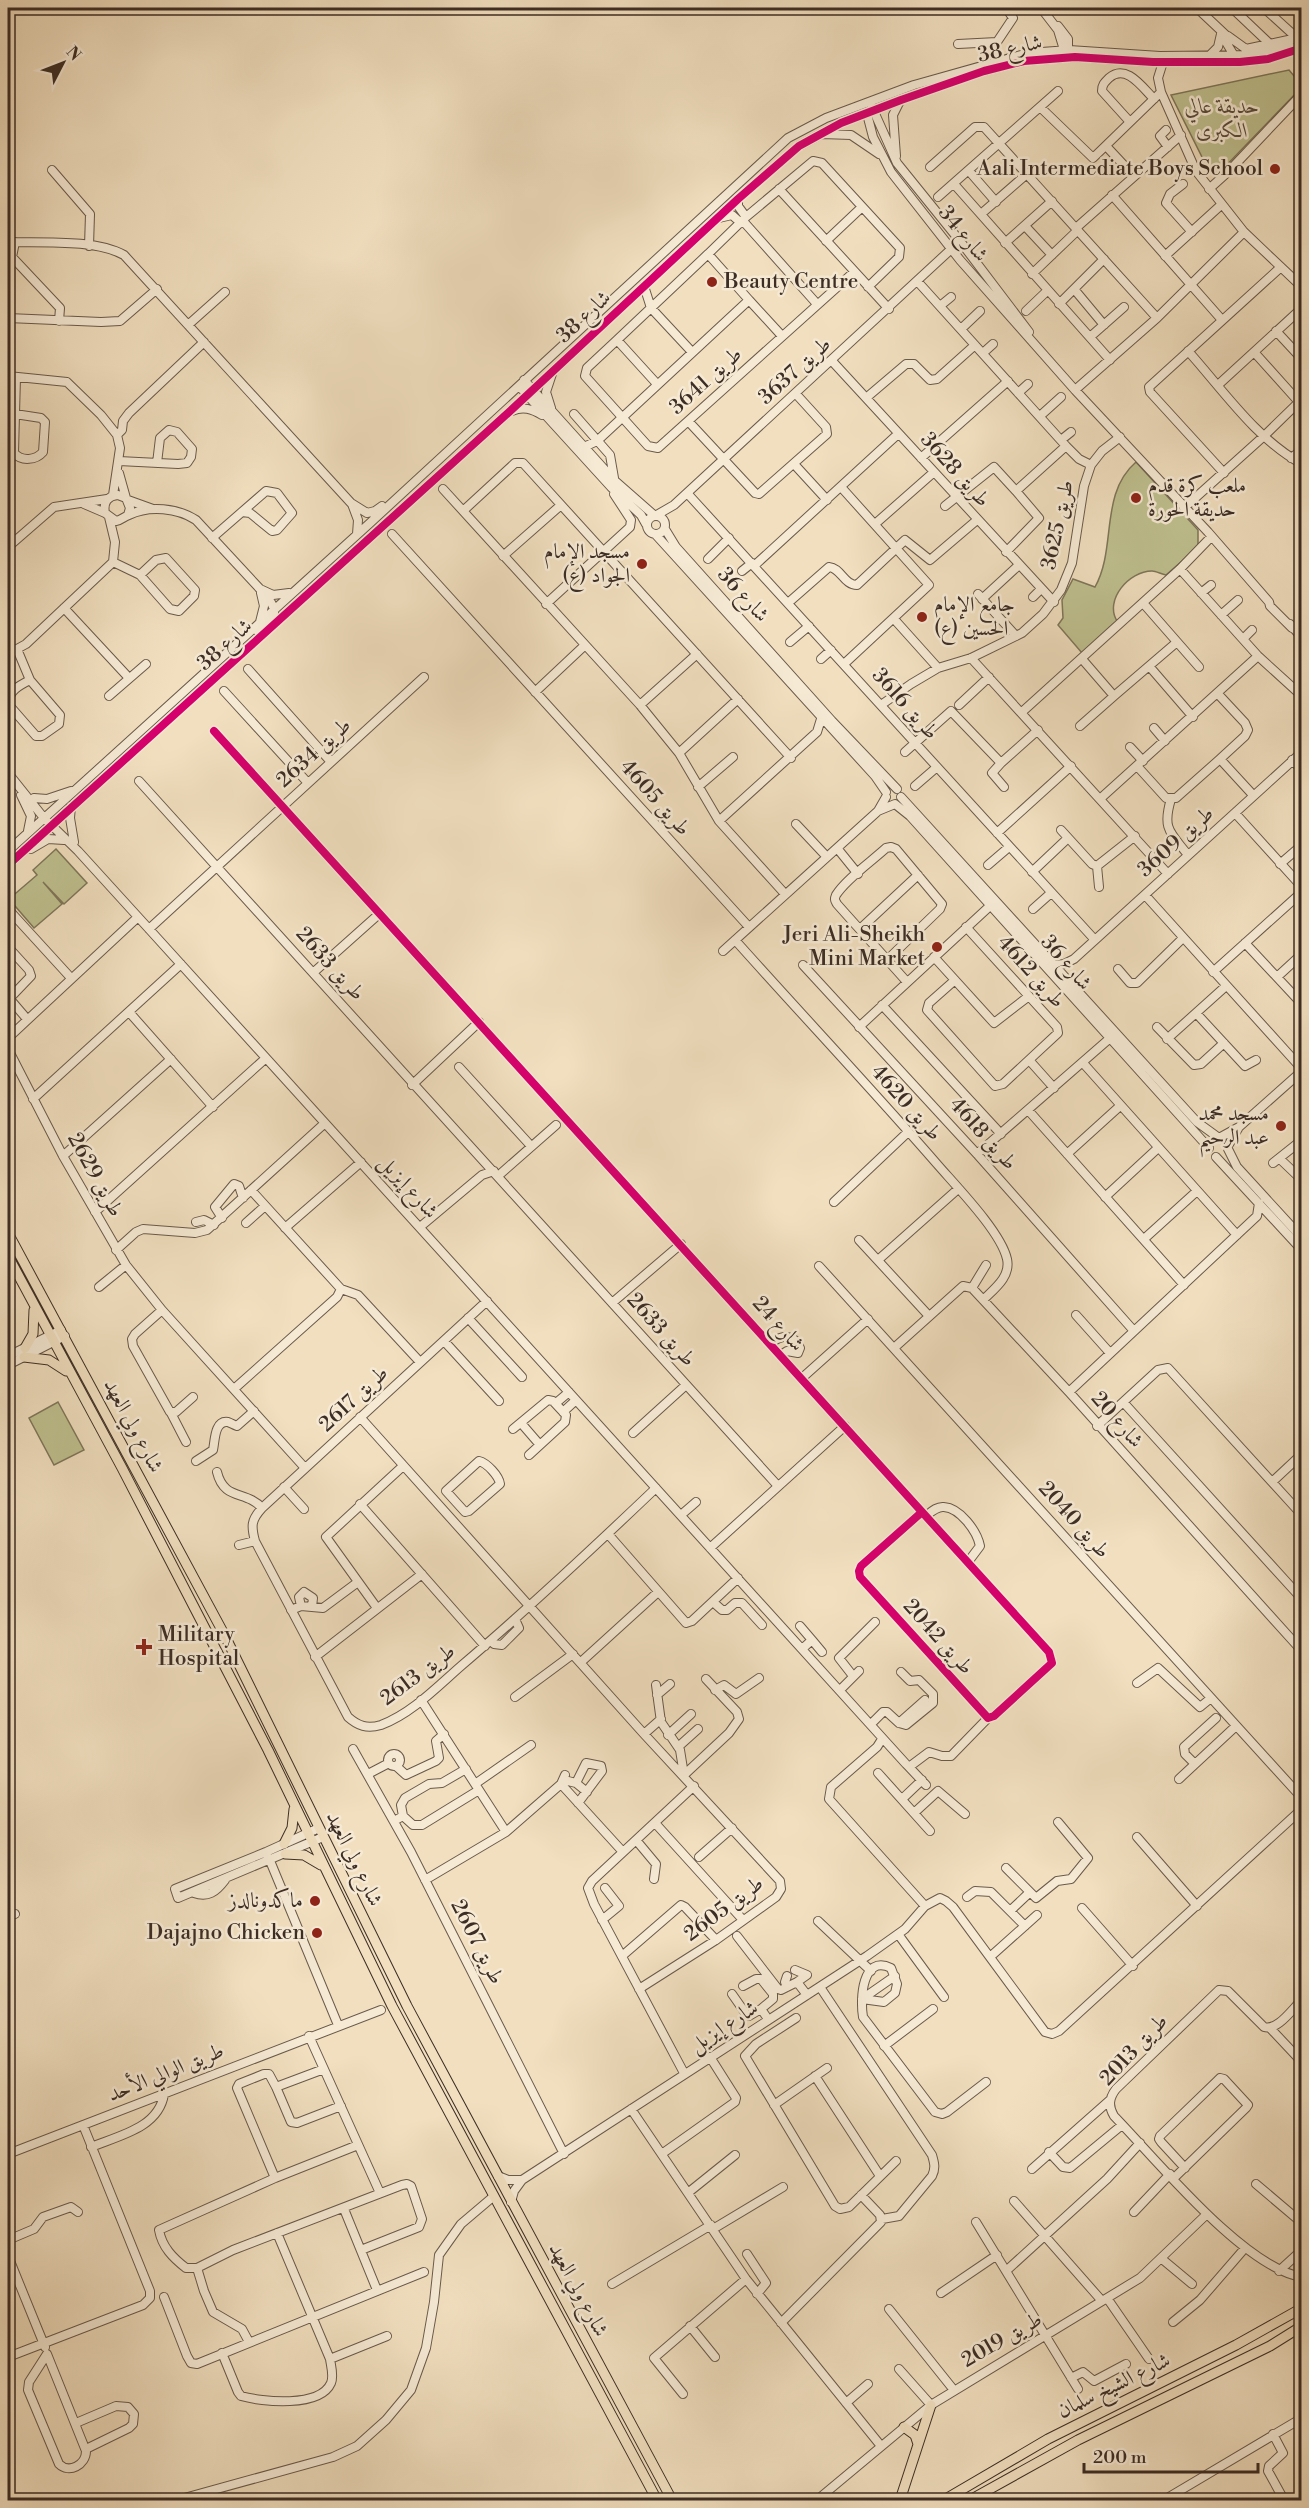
<svg xmlns="http://www.w3.org/2000/svg" width="1309" height="2508" viewBox="0 0 1309 2508" font-family="'Libre Bodoni',Amiri,serif">
<rect width="100%" height="100%" fill="#f1dfbf"/>
<filter id="stains"><feTurbulence type="fractalNoise" baseFrequency=".00333" numOctaves="4"/><feColorMatrix values="0 0 0 0 .2 0 0 0 0 .09 0 0 0 0 .02 0 0 0 .5 -.17"/></filter>
<radialGradient id="worn" r=".72"><stop offset=".6" stop-color="#630" stop-opacity="0"/><stop offset="1" stop-color="#630" stop-opacity=".3"/></radialGradient>
<!-- green -->
<path fill="#bfc08f" stroke="#7e765a" stroke-width="1.5" d="M1289,70l11,13 -1,7 -81,84 -8,-1 -39,-78z
M1136,462l62,68v17l-32,28c-5,-1 -10,-4 -14,-4 -23,0 -48,29 -35,50l-35,32 -24,-28 5,-7 -1,-18 11,-21 22,8c22,-39 4,-93 41,-125z
M56,849l31,34 -23,21 -21,-22 19,22 -28,24 -25,-29 28,-24 -4,-5z
M58,1402l26,48 -30,15 -25,-47z"/>
<g fill="none" stroke-linecap="round" stroke-linejoin="round">
<defs>
<path id="minor" d="M1041,8l17,22 7,23
M1197,8l34,32
M1232,8l38,36
M1264,8l33,30
M1298,8l4,3
M899,10l3,-2
M1058,26l10,13v13
M1221,34l14,23
M1228,36l18,13 56,-12
M958,44l39,-2 16,-24 -7,-10
M1210,55l8,-8 3,-13
M1163,62l-5,16 3,14 35,79 48,61 58,55
M872,107l25,56 63,78 69,91
M1040,107l53,51 68,-66
M869,111l-2,3 6,23 18,35 69,88 115,130 133,142 61,70 1,4 22,22
M1130,122l-28,-31c0,-6 2,-8 7,-13 17,-15 33,9 45,21
M1166,130l-6,6 8,11
M822,134l29,1 28,19
M1106,146l28,30
M896,156l-3,-41 7,-14
M930,167l45,-40h9l173,191
M52,170l38,44 -1,32
M969,171l27,31
M954,184l156,176
M1183,184l-13,10 -4,9 26,29
M779,189l110,120
M1209,189l20,-18 73,-77
M1112,195l110,125
M938,197l120,-106
M738,199v7l8,11
M981,214l47,-41
M719,218l13,-3 9,8
M743,221l74,83
M1025,226l27,29
M1076,228l105,-93
M826,241l36,-34
M8,242c34,1 87,-3 116,13l227,248 16,10 8,-2 7,-5
M15,242l-3,15 48,51 -1,13
M1005,243l47,-42
M1165,256l56,-51
M1032,274l46,-44
M918,282l148,164 13,13 12,6
M644,286l7,22 41,44
M1074,289l30,36
M749,300l-41,-46 38,-37 67,-56 9,2 78,85 -1,9 -31,30
M1059,304l45,-45
M940,306l11,-9
M1026,311l21,-20
M8,318l93,4 19,-1 37,-32
M188,325l37,-33
M961,329l19,-18
M1276,331l26,28
M1090,337l34,-30
M617,340l-30,28 -2,8 63,70 10,2 196,-176
M1188,351c35,39 68,88 114,113
M1254,352l44,49
M983,353l10,-9
M832,361l222,241
M8,376l59,6 34,33 16,20 3,13 -7,47
M524,380l90,100 41,36 19,-11 286,-264
M657,384l-40,-44 91,-86
M1218,385l84,-77
M519,386l92,101 30,28 5,9
M1075,390l82,-72 87,-86
M1018,393l10,-9
M866,398l40,-34h8l16,16 7,-1 38,-34
M551,408l-5,-16 6,-18
M512,411c11,-5 20,-2 30,4
M15,414l26,4 4,4 -2,30c-7,8 -21,10 -29,1z
M15,414l1,-37
M574,414l36,41 4,23
M1040,416l21,-19
M689,422l66,71 4,1 68,-60 -1,-7 -30,-33
M117,435l5,-5 1,-9 6,-8 75,-71
M1061,440l10,-8
M584,447l13,-6 152,-141 33,36
M921,458l87,-77
M1291,458l11,-8
M119,461l59,3 9,-1 4,-6 1,-8 -15,-17 -8,-2 -9,8 -3,25
M794,464l33,36
M119,473l7,25
M1224,473l-74,-81 -1,-5 132,-120
M841,487l88,98 -85,79
M443,489l197,216 39,48 40,68 66,73
M687,493l408,447
M128,500l25,9
M84,504l21,9
M352,504l6,16 -1,14
M945,506l49,-39 22,24 50,-45
M1184,508l80,-72 38,-37
M463,511l52,-48h8l268,295
M128,515l2,-7 -4,-10 -8,-3c-11,1 -15,8 -13,18l11,8c6,-1 7,-4 13,-6 20,-10 49,-7 67,5l64,69 13,6 16,-2
M647 525a9 9 0 1 1 18 0a9 9 0 1 1-18 0Z
M875,524l59,-52
M665,529l11,18 156,174 65,68
M392,534l357,393
M656,535l219,241 11,16
M212,538l54,-47 11,2 15,20 -15,17 -5,1 -22,-18 -8,-1
M8,547l46,-40 53,-8
M1006,552l33,-34 -23,-27
M503,556l58,-51
M708,559l21,-21
M113,562l27,13 30,34 9,2 15,-15 1,-6 -29,-32 -10,2 -16,15
M754,566l144,-132
M1180,569l78,87 44,40
M742,571l10,-8
M1201,593l10,-8
M978,594l38,42
M1033,597l8,-8
M982,599l37,-34
M788,603l41,-36c12,1 15,18 28,18l48,-45 25,20 47,-40
M1143,603l56,64
M546,604l84,-77 1,-7 -17,-26
M64,608l65,70
M1221,615l17,-15
M894,619l44,49
M260,622l4,-16 -3,-13
M1290,624l12,14
M258,632c19,-17 22,-20 5,-40
M1243,639l9,-9
M790,642l19,-16
M17,649l13,31 30,35 -1,9 -17,12h-6l-28,-32c0,-13 12,-19 22,-24
M8,650l9,-1 9,-5 87,-82 2,-20 -6,-25
M971,658l197,216
M821,659l10,-9
M1082,659l32,37 63,-54
M1149,666l44,51
M248,669l83,93
M224,691l84,92
M535,692l49,-46
M1218,694l27,29 3,7 -3,6 -25,23
M109,696l37,-32
M640,705l57,-51
M881,705l30,-21 27,-16 33,-10 51,-25 21,-19 18,-24 11,-27 12,-77 7,-21 11,-14 18,-14
M959,705l30,-28
M1022,712l158,-143 31,-32
M1080,726l34,-30
M1154,728l11,13
M214,731l835,921 3,11 -58,53 -6,2 -128,-141 -1,-6 2,-5 61,-54
M1130,747l13,14
M905,752l46,-41 50,52 37,-33
M679,753l59,-54
M1292,760l10,10
M1001,763l-9,10 12,14
M1137,766l29,32h10l44,-39 33,36
M8,773l36,45 34,33 71,78 757,835 3,3 20,-15 13,4h9l37,-38
M139,781l639,705
M915,786l22,-19
M698,787l35,-30
M21,795l10,21 -3,15
M901,797l296,325 22,16 20,-11
M34,798l13,1 24,-8
M1101,798l157,-142
M1171,799c-9,30 -1,33 17,56
M71,806l-1,12 4,24
M878,811l17,-7 15,12 299,332
M1235,813l67,74
M719,821l98,-89 4,-13
M796,824l31,33
M1061,830l31,34 5,2 38,-30
M997,833l74,-67
M837,848l21,26
M31,849l17,-10 16,1
M8,851l362,-328 418,-385 38,-20 88,-33 114,-32 41,-3 91,6 93,-1 39,-8
M1280,864l22,-19
M8,865l500,-452 230,-214 61,-53 42,-23 60,-23 83,-29 40,-10 51,-4 78,5h87l28,-3 34,-11
M988,865l21,-18
M1097,866l2,21
M1032,872l36,-34
M1145,895l157,174
M8,909l63,69
M1033,909l18,-16
M149,929l275,-252
M860,929l58,-54
M735,940c67,75 136,148 202,224 19,22 64,68 70,95 4,18 -13,30 -24,41
M1245,943l57,61
M8,947l21,23 2,6 -23,24
M723,951l155,-140 8,-14
M934,957l60,66 35,-27
M887,960l53,-51 2,-5 -46,-55 -5,-2 -5,1c-14,13 -40,31 -50,47 -2,5 -1,5 1,9 23,26 47,52 70,78
M803,965l174,189 157,177
M1054,965l10,-1 10,-5 228,-207
M1118,969l12,14h7l46,-45
M314,972l65,-58
M1213,972l89,-80
M1277,977l25,-23
M955,980l-26,23 -2,7 68,76 8,-2 55,-51 -1,-6 -91,-100
M9,998l18,21
M882,1005l119,129
M129,1012l84,95
M1196,1013l49,53 11,-6
M859,1027l132,-122
M1157,1027l37,38 7,-1 23,-21
M8,1038l130,-121
M1167,1039l59,-53
M8,1049l55,107 63,109 36,45 143,158
M1029,1060l25,28
M1083,1063l154,172
M459,1067l72,79
M412,1085l67,-63
M33,1099l148,-135
M1028,1110l156,175
M1228,1146l11,-19 63,-56
M1228,1149l9,18 65,71
M977,1154l132,-115
M1067,1154l53,-48
M63,1156l108,-97
M1216,1157l86,93
M1280,1159l22,21
M1273,1163l29,-23
M498,1176l58,-51
M1105,1197l53,-49
M834,1202l74,-70
M95,1212l171,-154
M222,1218l-7,-11 19,-23 5,2 4,12
M196,1222l8,-2 10,5
M246,1223l19,-17
M420,1227l62,-52 12,-4
M285,1228l76,-66
M1144,1239l53,-48
M859,1240l70,76
M116,1250l20,-18 7,-3 52,4 12,-3 118,-107
M878,1260l80,-71
M819,1266l483,532
M99,1287l27,-22
M972,1288l14,-23
M341,1289l17,6 62,67
M487,1301l-225,207c-11,12 -11,18 -7,33l93,176c10,9 19,12 33,8 30,-11 56,-38 80,-59 67,-57 131,-117 195,-178
M612,1303l69,-59
M162,1310l-27,24 -3,5 1,7 37,66h6l17,-15
M1076,1315l34,38
M468,1318l54,59
M444,1341l55,60
M771,1343c11,-8 23,-10 29,5l-2,5 -11,-2 -6,4
M894,1348l69,-62 9,2 97,104 233,259
M8,1356l53,-26
M8,1365l57,-29
M802,1378l66,-59
M234,1389l103,-92 4,-8 -90,-99
M1069,1392l188,-176 2,-13
M556,1403l13,-11
M1124,1403l178,196
M563,1412l13,-12
M171,1413l15,29
M360,1417l284,317 136,147 1,8 -5,8 -60,43 -77,49
M521,1423l19,22
M1097,1426l61,-56 10,-2 134,147
M513,1429l35,-29 5,1 13,14 -1,7 -36,33
M633,1433l53,-48
M196,1461l17,-11c2,-8 1,-30 15,-28 3,1 6,3 9,4l17,-15
M479,1461c8,2 20,15 21,23l-31,27 -4,1 -19,-21z
M217,1472c7,29 29,18 45,36
M1272,1482l30,-28
M284,1487l20,22
M360,1504l125,142
M681,1515l15,-13
M926,1516c5,-4 11,-10 18,-9 16,1 33,24 36,39l-12,16
M608,1534l78,89 6,-2 46,-43
M239,1545l16,-4
M710,1548l135,-122
M713,1602l9,8h5l8,-7h7l20,22
M301,1606l-2,-9 5,-5 9,6 -1,9
M377,1608l-51,-71 77,-71
M291,1610l10,-4 22,2 35,-26
M800,1626l12,14 -10,9
M812,1640l10,12
M491,1641l3,3 8,1 17,-17 -4,-9
M315,1657l107,-83
M581,1662l77,-70
M853,1676l-14,-18 36,-36
M1137,1683l21,-15 42,39 11,-9
M656,1685l5,37 19,28 4,25
M715,1690l9,-5 12,9 23,-16
M840,1690l19,-19
M657,1695l13,-11
M515,1697l58,-43
M421,1700l85,132
M899,1723l26,-23
M871,1724l12,-12h4l12,11 7,2 27,-22v-9l-14,-14 -9,1 -9,-9
M644,1734l17,-15
M668,1735l23,-21
M882,1739l-5,8 -46,40 -2,12 96,107
M678,1747l20,-18
M353,1749l58,103 153,302
M388 1760a6 6 0 1 1 12 0a6 6 0 1 1-12 0Z
M1195,1764l-10,-10 -1,-7 32,-29
M396,1766l10,9 30,-14 3,-3 -3,-17 8,-7
M909,1767l17,18
M878,1773l52,58
M368,1774l21,-11
M684,1775l45,-42 10,-14 -2,-7 -31,-33
M1179,1779l57,-53
M564,1780l12,3 11,9
M576,1783l10,-20 15,3 1,5 -24,32
M475,1784l56,-39
M561,1784l62,68
M902,1799l20,-19
M914,1813l24,-22 27,23
M403,1816l-2,-11 4,-7 24,-14 13,-1 24,-14
M394,1821l9,-5 10,9h9l57,-35
M655,1823l88,97
M319,1828l-53,24 -91,37 3,9 145,-61
M1137,1837l60,69
M636,1840l20,24 -2,15
M268,1856l70,169
M699,1857l33,-29
M1006,1868l30,30 21,-17 14,-2 17,-21 -30,-36
M425,1880l81,-48 55,-48 4,-9
M194,1893c14,5 22,-1 31,-13
M967,1897l8,-6 16,1 34,34
M1082,1908l51,58
M1010,1911l19,-18
M8,1917l7,-3
M602,1920l17,-14 -14,-18
M818,1921l53,50
M898,1934l46,63
M737,1936l41,53 3,1 16,-8
M622,1956l59,-51 4,2 31,33
M990,1957l47,-42
M795,1970l12,5 -10,7 10,13
M787,1976l-2,6 2,5
M743,1986l13,-7h5l12,15v5l-12,10 7,10
M820,1987l112,168c2,7 4,13 0,21l-33,40 -17,3
M732,1994l14,20 3,2 12,-7
M862,1999l22,3 11,-9 2,-9 -6,-16c-29,-14 -31,31 -28,49l72,95 7,2 5,-2 39,-30
M862,1999l33,-23
M1302,2000c-10,9 -24,31 -38,27l-36,-36 -9,-1 -103,99c-7,9 -8,17 -2,27 42,43 130,152 188,161
M796,2018l-40,26 -11,12 90,150 5,3 9,-2 47,-46
M1270,2028l32,34
M309,2036l71,157
M884,2046l49,-37
M324,2069l-48,18 15,35 6,1 44,-17
M684,2073l-90,-169 -6,-16 4,-7 102,-95
M815,2076l65,100
M774,2105l53,-37
M631,2109l115,170 135,167
M358,2145l-83,33 -116,52c3,17 14,28 27,38h11l36,-18 169,-65 5,-1 4,2 11,33 -3,8 -58,23
M91,2147c27,-11 68,-19 73,-53
M1049,2152l14,15 7,1 52,-43
M663,2153l72,-51 1,-4 -26,-41
M8,2154l373,-144
M1032,2169l78,-69
M498,2176l10,4h14
M275,2178l-38,-90 2,-4 25,-10h5l7,13
M1174,2178l72,-70 2,-3 -24,-26 -4,-1 -3,3 -57,55 -1,3 2,3 24,26
M1256,2184l46,39
M689,2192l46,-37
M1014,2201l88,100
M511,2202l3,-11 8,-11 345,-224 38,-27 20,-23 15,-8 6,3 7,6 92,125 7,2 7,-3 243,-222
M344,2209l33,81
M1134,2212l36,-38
M976,2222l102,167
M713,2229l70,-42
M277,2233l53,126
M8,2240l26,-11 9,-12 28,-10 7,5
M747,2254l19,29 -9,11
M8,2256l37,91
M1162,2259l30,25
M197,2268l7,23 9,21 29,17 7,13
M1006,2271l101,-92 33,-36
M1279,2271l23,-21
M612,2284l99,-59
M941,2293l56,-38
M164,2297l23,59 4,7 6,1 227,-92
M1107,2298l42,61
M889,2309l64,80
M1173,2322l27,-22 45,-52
M781,2323l100,-101 -1,-7 -19,-20
M690,2326l25,31
M222,2353l16,39 3,4c21,6 79,12 90,-13 3,-7 0,-17 -1,-24l57,-23
M47,2354l39,97c0,14 -17,23 -27,13l-31,-74 1,-8z
M8,2357l135,-52 7,-7v-7l-67,-166
M899,2369l32,36
M1071,2378l12,-6 11,9 32,-17
M683,2394l-29,-36 92,-79
M846,2403l22,-19
M76,2423l40,-17 12,1 6,7 -1,10 -4,4 -43,21
M1273,2434l10,19 -14,13 -1,5 16,29
M177,2500l156,-43 24,-11 29,-26 25,-30 15,-42 8,-46 5,-47 22,-31 33,-28
M817,2500l114,-95 209,-127 67,-64
M1164,2500l138,-82
M1299,2500l3,-1"/>
<path id="major" d="M8,1233l216,401 183,372 265,494
M8,1256l114,212 146,282 124,256 265,494
M25,1348l8,-14 1,-24
M24,1357l25,3 17,11
M284,1844l8,-16 2,-19
M285,1854l19,1 17,10
M904,2427l11,8 3,9
M900,2500l31,-95
M944,2500l104,-61 188,-94 66,-37
M970,2500l108,-60 192,-94 32,-20"/>
</defs>
<!-- minor casing -->
<use href="#minor" stroke="#695a4c" stroke-width="10"/>
<!-- major casing -->
<use href="#major" stroke="#3c2d25" stroke-width="11"/>
<!-- minor -->
<use href="#minor" stroke="#f6ead5" stroke-width="8"/>
<!-- major -->
<use href="#major" stroke="#f1dfbf" stroke-width="9"/>
<defs>
<path id="cycleway" d="M214,731l835,921 3,11 -58,53 -6,2 -128,-141 -1,-6 2,-5 61,-54
M8,865l500,-452 230,-214 61,-53 42,-23 60,-23 83,-29 40,-10 51,-4 78,5h87l28,-3 34,-11"/>
</defs>
<!-- cycleway casing -->
<use href="#cycleway" stroke="#f6ead5" stroke-width="11"/>
<!-- cycleway -->
<use href="#cycleway" stroke="#d6006c" stroke-width="8"/>
</g>
<!-- markers -->
<g fill="#8f2418" stroke="#f6ead5" stroke-width="2">
<circle cx="1275" cy="169" r="6"/>
<circle cx="712" cy="282" r="6"/>
<circle cx="1136" cy="498" r="6"/>
<circle cx="642" cy="564" r="6"/>
<circle cx="922" cy="617" r="6"/>
<circle cx="937" cy="947" r="6"/>
<circle cx="1281" cy="1126" r="6"/>
<path d="M141 1638h6v6h6v6h-6v6h-6v-6h-6v-6h6z"/>
<circle cx="315" cy="1901" r="6"/>
<circle cx="317" cy="1933" r="6"/>
</g>
<g text-anchor="middle" dominant-baseline="central" stroke-width="5" stroke-linejoin="round" paint-order="stroke">
<!-- street labels -->
<g font-size="21" fill="#3c2d25" stroke="#f6ead5">
<text transform="translate(1010 49) rotate(-12)">شارع 38</text>
<text transform="translate(963 234) rotate(51)">شارع 34</text>
<text transform="translate(584 317) rotate(-43)">شارع 38</text>
<text transform="translate(795 371) rotate(-42)">طريق 3637</text>
<text transform="translate(706 381) rotate(-42)">طريق 3641</text>
<text transform="translate(955 470) rotate(48)">طريق 3628</text>
<text transform="translate(1058 525) rotate(-78)">طريق 3625</text>
<text transform="translate(743 595) rotate(48)">شارع 36</text>
<text transform="translate(225 645) rotate(-42)">شارع 38</text>
<text transform="translate(905 704) rotate(48)">طريق 3616</text>
<text transform="translate(314 753) rotate(-42)">طريق 2634</text>
<text transform="translate(655 798) rotate(48)">طريق 4605</text>
<text transform="translate(1176 842) rotate(-42)">طريق 3609</text>
<text transform="translate(1066 963) rotate(49)">شارع 36</text>
<text transform="translate(330 964) rotate(48)">طريق 2633</text>
<text transform="translate(1031 972) rotate(48)">طريق 4612</text>
<text transform="translate(906 1103) rotate(48)">طريق 4620</text>
<text transform="translate(983 1134) rotate(48)">طريق 4618</text>
<text transform="translate(95 1175) rotate(61)">طريق 2629</text>
<text transform="translate(408 1187) rotate(48)">شارع إيزيل</text>
<text transform="translate(778 1324) rotate(48)">شارع 24</text>
<text transform="translate(661 1330) rotate(48)">طريق 2633</text>
<text transform="translate(354 1399) rotate(-43)">طريق 2617</text>
<text transform="translate(1117 1420) rotate(49)">شارع 20</text>
<text transform="translate(133 1426) rotate(62)">شارع ولي العهد</text>
<text transform="translate(1074 1520) rotate(48)">طريق 2040</text>
<text transform="translate(938 1637) rotate(48)">طريق 2042</text>
<text transform="translate(418 1675) rotate(-37)">طريق 2613</text>
<text transform="translate(354 1859) rotate(64)">شارع ولي العهد</text>
<text transform="translate(724 1909) rotate(-37)">طريق 2605</text>
<text transform="translate(477 1942) rotate(63)">طريق 2607</text>
<text transform="translate(724 2027) rotate(-33)">شارع إيزيل</text>
<text transform="translate(1134 2050) rotate(-47)">طريق 2013</text>
<text transform="translate(166 2073) rotate(-22)">طريق الوالي الأحد</text>
<text transform="translate(578 2290) rotate(62)">شارع ولي العهد</text>
<text transform="translate(1002 2340) rotate(-30)">طريق 2019</text>
<text transform="translate(1114 2386) rotate(-26)">شارع الشيخ سلمان</text>
</g>
<!-- park labels -->
<g font-size="21" font-style="italic" fill="#564a3a" stroke="#f6ead5">
<text x="1222" y="107">حديقة عالي<tspan x="1222" dy="24">الكبرى</tspan></text>
</g>
<!-- poi labels -->
<g font-size="21" fill="#3c2d25" stroke="#f6ead5" text-anchor="end">
<text x="1263" y="169">Aali Intermediate Boys School</text>
<text x="724" y="282" text-anchor="start">Beauty Centre</text>
<text x="1148" y="486" text-anchor="start">ملعب كرة قدم<tspan x="1148" dy="24">حديقة الحورة</tspan></text>
<text x="630" y="552">مسجد الإمام<tspan x="630" dy="24">الجواد (ع)</tspan></text>
<text x="934" y="605" text-anchor="start">جامع الإمام<tspan x="934" dy="24">الحسين (ع)</tspan></text>
<text x="925" y="935">Jeri Ali-Sheikh<tspan x="925" dy="24">Mini Market</tspan></text>
<text x="1269" y="1114">مسجد محمد<tspan x="1269" dy="24">عبد الرحيم</tspan></text>
<text x="158" y="1635" text-anchor="start">Military<tspan x="158" dy="24">Hospital</tspan></text>
<text x="303" y="1901">ماكدونالدز</text>
<text x="305" y="1933">Dajajno Chicken</text>
</g>
</g>
<!-- margin -->
<rect width="1309" height="2508" fill="none" stroke="#f1dfbf" stroke-width="30"/>
<rect x="9" y="9" width="1291" height="2490" fill="none" stroke="#3c2d25" stroke-width="3"/>
<rect x="15" y="15" width="1279" height="2478" fill="none" stroke="#3c2d25" stroke-width="1.5"/>
<!-- north arrow -->
<g transform="translate(63 63) rotate(48)" stroke="#f6ead5" stroke-width="4.5" paint-order="stroke">
<path d="M0-4.5L10 22L0 15L-10 22Z" fill="#3c2d25"/>
<text y="-9" font-size="16" font-weight="bold" text-anchor="middle" fill="#3c2d25">N</text>
</g>
<!-- scale -->
<path d="M1084 2463v9h174v-9" fill="none" stroke="#3c2d25" stroke-width="3"/>
<text x="1093" y="2463" font-size="18" fill="#3c2d25" stroke="#f6ead5" stroke-width="4.5" paint-order="stroke">200 m</text>
<rect width="100%" height="100%" filter="url(#stains)"/>
<rect width="100%" height="100%" fill="url(#worn)"/>
</svg>
